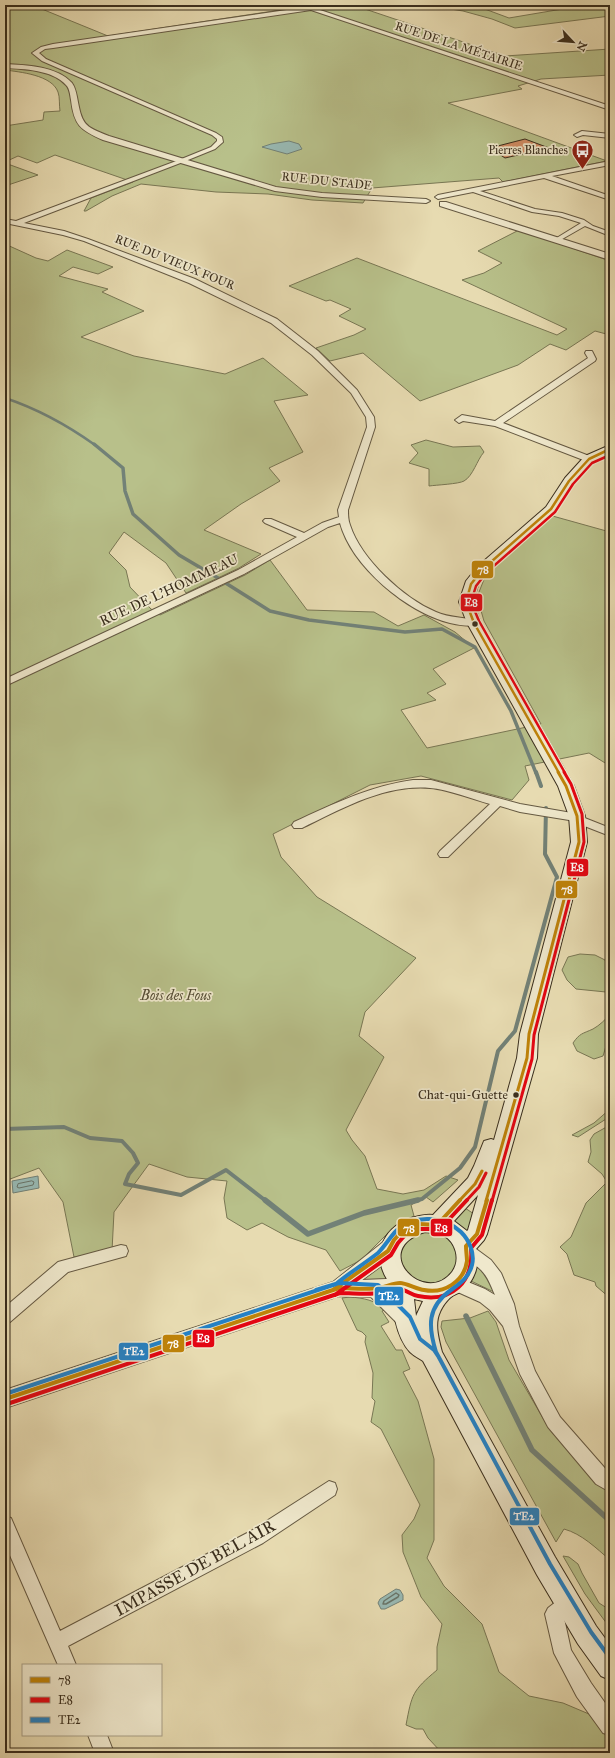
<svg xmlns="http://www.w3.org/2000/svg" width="615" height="1758" viewBox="0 0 615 1758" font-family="'IM FELL Great Primer',serif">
<rect width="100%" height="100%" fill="#e7dbb1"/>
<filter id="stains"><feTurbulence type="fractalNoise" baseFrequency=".005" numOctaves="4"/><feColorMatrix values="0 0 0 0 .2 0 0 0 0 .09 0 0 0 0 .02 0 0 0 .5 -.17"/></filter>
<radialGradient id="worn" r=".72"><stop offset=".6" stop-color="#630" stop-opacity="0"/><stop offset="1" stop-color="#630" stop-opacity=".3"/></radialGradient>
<!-- green -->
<path fill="#b8c08a" stroke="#797754" d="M5,5h27l76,31 192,-29 -6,-2h64l-2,1 149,50 105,-7v26l-69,4 -23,7 4,3 -74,14 159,58 -104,21 -4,-4 -127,10 -9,15 -51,-3 -44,-6 -52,-2 -75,-8 -29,12 -26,15h-2l7,-13 42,-16 -78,-27 -18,8 -19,-7 -13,6v-36l38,-6 1,-8 16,-1c-1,-6 0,-14 -2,-19 -6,-17 -38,-20 -53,-22z
M426,5h48l35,13 77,-13h24v11l-95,12 -23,-9 -29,-8z
M5,163l33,12 -33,11z
M519,230l91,31v74l-15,-4 -29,19 -16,-6 -32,21 -98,36 -57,-48 -33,8 -14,-13 38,-13 12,-6 -27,-13 12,-7 -21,-9 -4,1 -37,-15 68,-28 200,77 10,-6 -105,-49 22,-7 18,-10 -24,-12z
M5,244l31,14 12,3 19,-11 46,17 -15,7 -25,-7 -14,9 49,13 -6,3 42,19 -63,26 53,19 91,18 38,-16 45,37 -34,6 29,51 -34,16 11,13 -39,23 -37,26 57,24 -22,14 -53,25 -20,-30 -42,-31 -15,21 17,17 4,17 21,22 9,6 85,-40 25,-15 37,50 67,2 24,14 26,-11 31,17 19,16 -41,21 13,15 -19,9 9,7 -35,10 26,38 114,-24 -57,-103 -7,-24 10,-25 62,-57 61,17v234l-21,-13 -64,13 4,14 -17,20 -91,-24 -51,9 -97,49 8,23 36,40 99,61 -51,54 -6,24 25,21 -38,73 6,10 13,16 12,33 26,5 21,-4 22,-14 12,4 -25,22 -7,-5 -15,8 3,11 -16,7 -37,37 -21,11 -14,-21 -38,-13 -26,-14 -15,7 -20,-12 -3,-20 3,-17 -40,-4 -38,-13 -35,48 -2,39 -38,6 -11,-55 -24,-34 -34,13z
M426,440l27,7 27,-1 4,6c-7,8 -11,24 -20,29 -5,3 -28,4 -35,5v-17l-20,-6 9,-10 -7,-8z
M580,954l15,1 10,5 5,12v27l-4,-7 -30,-3 -9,-9 -5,-10 6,-13z
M610,1014v29l-4,3 -3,10 -9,3 -17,-8 -4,-8c7,-10 9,-9 20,-14 7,-4 12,-9 17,-15z
M610,1109v6l-4,4 -28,18 -6,-2 22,-12z
M610,1125v173l-14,-12 -1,-4 -21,-7 -7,-21 -7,-7 11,-10 15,-34 21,-21 -5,-8 -14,-12 3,-10 -1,-12 4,-6z
M465,1208l12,8 -9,16 -16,-9z
M423,1231c21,3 24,4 36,22l-2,17 -15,12 -10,2 -20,-5 -12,-16c1,-23 1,-22 23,-32z
M382,1265l5,14 -26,2 -1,-3z
M477,1266l13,12 4,14 -25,-12z
M350,1297c13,1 26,3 35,13l-3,1 7,11 -8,4 15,24h6l8,19 -7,3 15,29 16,58v81l-7,18 17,28 38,38 17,48 30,24 34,7 26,11 21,24v15h-168l-14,-15 -5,-9h-7l-10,-4c6,-31 6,-34 31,-55v-23l5,-23 -21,-27 -18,-45 -1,-17 12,-16 6,-14 -39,-76 -10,-7 4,-21 -3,-3 1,-25 -8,-31 1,-6 -4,-4 -5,-2 -15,-32z
M488,1311l8,11 13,38 41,70 44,51 16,11v68c-14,-12 -28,-26 -46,-31l-8,13 -110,-200 -5,-15 1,-6 28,-3z
M563,1556l6,1 9,7 4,9 17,30 11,7v18l-25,-34z"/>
<!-- water -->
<path fill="#98b9b3" stroke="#728177" d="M289,141l10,3 3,5 -15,5 -25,-7 9,-3z
M38,1176l1,12 -26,5 -1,-12z
M396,1589l4,1 3,5v5l-18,9h-4l-3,-6 2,-4z"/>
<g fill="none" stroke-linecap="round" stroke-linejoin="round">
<!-- shore-far1 -->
<path stroke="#697468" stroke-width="1" d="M32,1181l2,1 -1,3 -14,3 -2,-1 1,-3z"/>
<!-- shore -->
<path stroke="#697468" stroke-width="1.5" d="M396,1593l3,2 -1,2 -12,7h-3l1,-3z"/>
<!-- stream-far3 -->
<path stroke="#728177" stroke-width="2.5" d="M5,398c33,11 62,27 90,47"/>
<!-- stream-far2 -->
<path stroke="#728177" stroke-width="3.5" d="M94,444l29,24 2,23 8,23 46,41 39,23
M224,582l46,29 39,9 96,12 37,-3 33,18 36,64 25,62"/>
<!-- stream-far1 -->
<path stroke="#728177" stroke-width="4" d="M536,772l5,14
M5,1129l59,-2 26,11 32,3 11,12 5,10 -9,11 -4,10 56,11 45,-25 40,31
M413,1201l9,-2 38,-31 15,-21 23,-96 17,-20 42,-154 -12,-23 1,-46"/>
<!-- stream -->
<path stroke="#728177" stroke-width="5.5" d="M265,1200l43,34 56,-21 54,-13
M466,1316l66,134 78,71"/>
</g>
<!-- building -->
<path fill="#d28e65" stroke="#3a2e1d" d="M525,139l24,9 -44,10 -15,-10z"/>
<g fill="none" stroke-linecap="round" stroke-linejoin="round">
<defs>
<path id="minor" d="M321,5h13l-17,4 293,97v4l-299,-100 -258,38 -8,1 -6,4 7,6 170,74 6,4 1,5 -8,7 -32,13 -159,61 40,8 24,8 107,40 82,40 41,32 39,39 17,27 1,10 -27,83c0,5 0,10 2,15 11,34 53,73 86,87 14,6 28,5 42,9l1,2 -1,2c-9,2 -19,0 -28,-2 -43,-11 -98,-56 -110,-100l-12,4 -84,47 -239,112v-7l233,-109 59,-33 -32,-14 -2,-2 2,-2h6l33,14 18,-10 17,-6 -1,-7 29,-83 -1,-10 -15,-24 -39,-38 -41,-32 -82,-40 -105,-42 -21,-6 -58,-12v-4l11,2 163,-61 32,-13 6,-6v-2l-5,-4 -170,-74 -10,-8 9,-6 12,-3z
M582,131l28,3v4l-27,-3 -6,2 -3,-2z
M610,161v4l-58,11 58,20v4l-66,-22 -64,13 55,18 27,4 22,7 9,6 17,6v4l-25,-10 -28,16 -3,-2 1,-1 26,-16 -22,-7 -27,-4 -59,-20 -35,7 -3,-2 3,-2z
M586,351h6l4,8 -1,2 -92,62 89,34 1,2 -1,2h-6l-91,-35 -32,-5 -4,2 -4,-3 7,-5 33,6 93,-63 -3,-5z
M413,780h18l89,24 52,9 38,15v8l-41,-16 -49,-8 -20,-6 -52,51h-8l-2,-3 2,-3 50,-47c-18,-5 -43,-15 -60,-16 -45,-4 -89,21 -128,40h-8l-2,-3 2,-3c39,-18 76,-36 119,-42z
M121,1245l5,1 2,5 -2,5 -58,16 -58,50 -5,2v-17l53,-45z
M467,1245l5,1 19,14 10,13 13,31 5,22 16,45 25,46 50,57v18l-14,-8 -48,-57 -28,-53 -17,-48 -13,-16 -10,-8 -29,-13 -3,-5 3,-5 5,-2 29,12 10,6c-4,-9 -7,-18 -14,-25 -7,-7 -17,-10 -21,-19l2,-5z
M329,1481l6,2 2,6 -2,6 -72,48 -195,103 8,19h-18l-53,-121v-28l6,2 49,113 191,-100z
M568,1594l6,3 3,6 -3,6 -10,9 7,32 20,33 19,27v25l-7,-2 -26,-36 -23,-44 -9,-39 3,-6 14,-11z
M88,1735h19l7,18h-19z"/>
<path id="tertiary" d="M5,64c21,1 52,2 67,19 3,4 4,9 5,14 5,27 6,29 32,39l167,51 46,6 104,6 4,2 -4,2 -104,-6 -47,-6 -172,-51c-23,-10 -29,-15 -32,-40 -1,-5 -1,-11 -5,-15 -13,-15 -42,-16 -61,-17z
M440,202h6l164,52v6l-170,-54z
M389,1241l7,2 2,6 -2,6 -34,25 24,-1 15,-4 7,2 2,6 -2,6 -14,5 19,19 3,6 -3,6 -7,3 -7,-3 -28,-28 -32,-1 -334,112v-18l328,-108 49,-39z"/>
<path id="secondary" d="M610,445v9l-17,8 -19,21 -18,29 -68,60 -10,13 -5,17 8,21 93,163 11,30 2,26 -49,192 -1,24 -50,176 -3,6 -8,9c5,14 -2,33 -14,42 -4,3 -8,3 -11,6 -4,3 -9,10 -11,15 -6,12 -1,28 2,40l113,205 41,69 14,19v35l-9,-4 -23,-32 -41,-69 -114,-214c-4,-3 -9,-5 -13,-9 -14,-15 -19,-45 -17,-65 -23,-25 -14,-59 19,-69 7,-2 13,-4 21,-3l35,-37 6,-12 10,-25 7,-2 3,1 23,-82 3,-24 51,-192 -2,-26 -11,-30 -91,-163 -8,-21 7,-21 12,-15 68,-59 19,-29 20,-22zM478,1195l-10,35 -1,1 -13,-10zM425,1232c6,1 13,1 18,3 13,7 18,25 9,37 -27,35 -84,-22 -27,-40zM414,1299l9,2 -7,15z"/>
</defs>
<!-- minor casing -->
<use href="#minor" stroke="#655942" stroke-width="2"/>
<!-- tertiary casing -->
<use href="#tertiary" stroke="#655942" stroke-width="2"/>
<!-- secondary casing -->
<use href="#secondary" stroke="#3a2e1d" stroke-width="2"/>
<!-- minor -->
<use href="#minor" fill="#efe8cc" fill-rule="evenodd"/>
<!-- tertiary -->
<use href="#tertiary" fill="#efe8cc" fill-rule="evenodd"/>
<!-- secondary -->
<use href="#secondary" fill="#efe8cc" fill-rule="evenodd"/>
<defs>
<path id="bus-1-far2" d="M559,773l-85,-150 -8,-21 5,-18 12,-15 68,-60 18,-28 20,-22 21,-10"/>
<path id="bus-1-far1" d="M459,1201l16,-17 7,-13
M486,1201l41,-143 2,-24 50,-192 -2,-26 -11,-30 -8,-14"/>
<path id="bus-1" d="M333,1290l55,-39 6,-11 9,-10 16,-6 18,1 23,-25
M5,1399l334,-111c13,0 27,2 40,0 7,-1 14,-5 21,-5 6,0 17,6 24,7 20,4 40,-8 43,-29 0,-4 -1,-10 -1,-15l11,-12 10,-34"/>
<path id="bus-2-far2" d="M565,773l-86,-152 -8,-19 5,-16 11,-14 68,-60 18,-28 19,-21 18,-8"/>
<path id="bus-2-far1" d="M466,1201l13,-14 7,-14
M492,1201l40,-142 2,-24 50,-193 -2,-28 -11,-30 -7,-12"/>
<path id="bus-2" d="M335,1295l56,-40 7,-12 8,-9 13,-5h21l27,-29
M7,1404l333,-111c13,0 27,2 40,0 6,-1 12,-4 18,-4 8,0 13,6 20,7 34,7 56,-14 53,-48l11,-13 10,-35"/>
<path id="bus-3" d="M316,1290l23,-7 39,2 32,32 10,22 14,11 4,6
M5,1394l331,-110c13,-11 28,-20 42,-31 7,-7 12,-16 19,-23 18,-16 47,-14 64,2 8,8 14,21 11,33 -3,12 -11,18 -21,25 -24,17 -23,36 -15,62l114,212 41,68 19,26"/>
</defs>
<!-- bus-1-far2 casing -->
<use href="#bus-1-far2" stroke="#efe8cc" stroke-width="5"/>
<!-- bus-1-far1 casing -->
<use href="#bus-1-far1" stroke="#efe8cc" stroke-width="6"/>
<!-- bus-1 casing -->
<use href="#bus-1" stroke="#efe8cc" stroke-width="7"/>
<!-- bus-2-far2 casing -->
<use href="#bus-2-far2" stroke="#efe8cc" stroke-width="5"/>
<!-- bus-2-far1 casing -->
<use href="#bus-2-far1" stroke="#efe8cc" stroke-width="6"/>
<!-- bus-2 casing -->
<use href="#bus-2" stroke="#efe8cc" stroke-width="7"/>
<!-- bus-3 casing -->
<use href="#bus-3" stroke="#efe8cc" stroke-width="7"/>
<!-- bus-1-far2 -->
<use href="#bus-1-far2" stroke="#be8209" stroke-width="2.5"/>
<!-- bus-1-far1 -->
<use href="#bus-1-far1" stroke="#be8209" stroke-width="3"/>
<!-- bus-1 -->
<use href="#bus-1" stroke="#be8209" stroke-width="4"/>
<!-- bus-2-far2 -->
<use href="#bus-2-far2" stroke="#e30613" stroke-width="2.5"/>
<!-- bus-2-far1 -->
<use href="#bus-2-far1" stroke="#e30613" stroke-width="3"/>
<!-- bus-2 -->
<use href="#bus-2" stroke="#e30613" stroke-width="4"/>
<!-- bus-3 -->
<use href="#bus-3" stroke="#2581c4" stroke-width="4"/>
</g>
<!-- icons -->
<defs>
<symbol id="bus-pin" viewBox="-11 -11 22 30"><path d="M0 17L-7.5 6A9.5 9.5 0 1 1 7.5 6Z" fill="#8f2418" stroke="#efe8cc"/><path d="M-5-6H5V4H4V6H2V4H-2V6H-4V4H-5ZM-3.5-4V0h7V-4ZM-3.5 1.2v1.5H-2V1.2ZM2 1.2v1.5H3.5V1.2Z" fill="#fff"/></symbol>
</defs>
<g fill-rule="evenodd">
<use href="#bus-pin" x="570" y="138" width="25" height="34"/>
</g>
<!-- markers -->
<g fill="#3a2e1d" stroke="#efe8cc" stroke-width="1.5">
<circle cx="475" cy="624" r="3.5"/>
<circle cx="516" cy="1095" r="3.5"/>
</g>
<g text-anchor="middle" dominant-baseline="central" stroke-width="3.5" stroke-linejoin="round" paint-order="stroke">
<!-- far-street labels -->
<g font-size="12" fill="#3a2e1d" stroke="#efe8cc">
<text transform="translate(459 46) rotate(18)">RUE DE LA MÉTAIRIE</text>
<text transform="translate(327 181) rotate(6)">RUE DU STADE</text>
<text transform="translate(175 262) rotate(22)">RUE DU VIEUX FOUR</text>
</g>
<!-- far-poi labels -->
<g font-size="12" fill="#3a2e1d" stroke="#efe8cc" text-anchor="end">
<text x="568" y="150">Pierres Blanches</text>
</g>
<!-- bus labels -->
<g font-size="13" fill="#3a2e1d" stroke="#efe8cc" text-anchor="end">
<text x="508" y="1095">Chat-qui-Guette</text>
</g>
<!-- street labels -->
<g font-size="14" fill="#3a2e1d" stroke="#efe8cc">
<text transform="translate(169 590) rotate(-25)">RUE DE L'HOMMEAU</text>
</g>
<!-- park labels -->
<g font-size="14" font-style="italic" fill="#534b33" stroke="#efe8cc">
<text x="176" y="995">Bois des Fous</text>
</g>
<!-- near-street labels -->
<g font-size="17" fill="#3a2e1d" stroke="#efe8cc">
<text transform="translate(195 1568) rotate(-29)">IMPASSE DE BEL AIR</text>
</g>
</g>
<g stroke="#efe8cc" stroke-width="1.5">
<rect x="471" y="560" width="23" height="19" rx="4" fill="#be8209"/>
<rect x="460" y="593" width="23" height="19" rx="4" fill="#e30613"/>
<rect x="566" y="858" width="23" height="19" rx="4" fill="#e30613"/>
<rect x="555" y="880" width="23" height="19" rx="4" fill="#be8209"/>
<rect x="430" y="1218" width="23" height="19" rx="4" fill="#e30613"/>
<rect x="397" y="1218" width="23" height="19" rx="4" fill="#be8209"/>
<rect x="374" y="1286" width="30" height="20" rx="4" fill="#2581c4"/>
<rect x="192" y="1329" width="23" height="19" rx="4" fill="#e30613"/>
<rect x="162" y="1334" width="23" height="19" rx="4" fill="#be8209"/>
<rect x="118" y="1342" width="31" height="19" rx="4" fill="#2581c4"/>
<rect x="509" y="1507" width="31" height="19" rx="4" fill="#2581c4"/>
</g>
<g font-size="11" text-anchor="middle" font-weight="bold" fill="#fff">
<text x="483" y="573">78</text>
<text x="471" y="606">E8</text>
<text x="577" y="871">E8</text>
<text x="567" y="893">78</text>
<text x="441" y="1232">E8</text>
<text x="409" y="1232">78</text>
<text x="389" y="1300">TE2</text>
<text x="203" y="1342">E8</text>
<text x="173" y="1347">78</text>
<text x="134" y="1355">TE2</text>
<text x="524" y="1520">TE2</text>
</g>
<!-- margin -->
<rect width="615" height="1758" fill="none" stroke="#e7dbb1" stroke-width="20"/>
<rect x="6" y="6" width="603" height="1746" fill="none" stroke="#3a2e1d" stroke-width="2"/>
<rect x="10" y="10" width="595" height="1738" fill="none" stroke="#3a2e1d"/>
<!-- legend -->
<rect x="22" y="1664" width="140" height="72" fill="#efe8cc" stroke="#a79e86"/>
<rect x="30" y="1677" width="20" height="6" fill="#be8209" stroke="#a79e86"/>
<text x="58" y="1684" font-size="12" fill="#3a2e1d">78</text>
<rect x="30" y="1697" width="20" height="6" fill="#e30613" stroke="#a79e86"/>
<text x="58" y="1704" font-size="12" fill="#3a2e1d">E8</text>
<rect x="30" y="1717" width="20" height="6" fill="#2581c4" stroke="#a79e86"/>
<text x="58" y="1724" font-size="12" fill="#3a2e1d">TE2</text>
<!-- north arrow -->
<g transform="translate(573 42) rotate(116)" stroke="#efe8cc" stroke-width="3" paint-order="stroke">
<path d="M0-3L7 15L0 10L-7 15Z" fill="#3a2e1d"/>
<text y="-6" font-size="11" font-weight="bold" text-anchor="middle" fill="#3a2e1d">N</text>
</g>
<rect width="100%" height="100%" filter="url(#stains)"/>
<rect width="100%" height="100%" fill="url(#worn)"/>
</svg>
